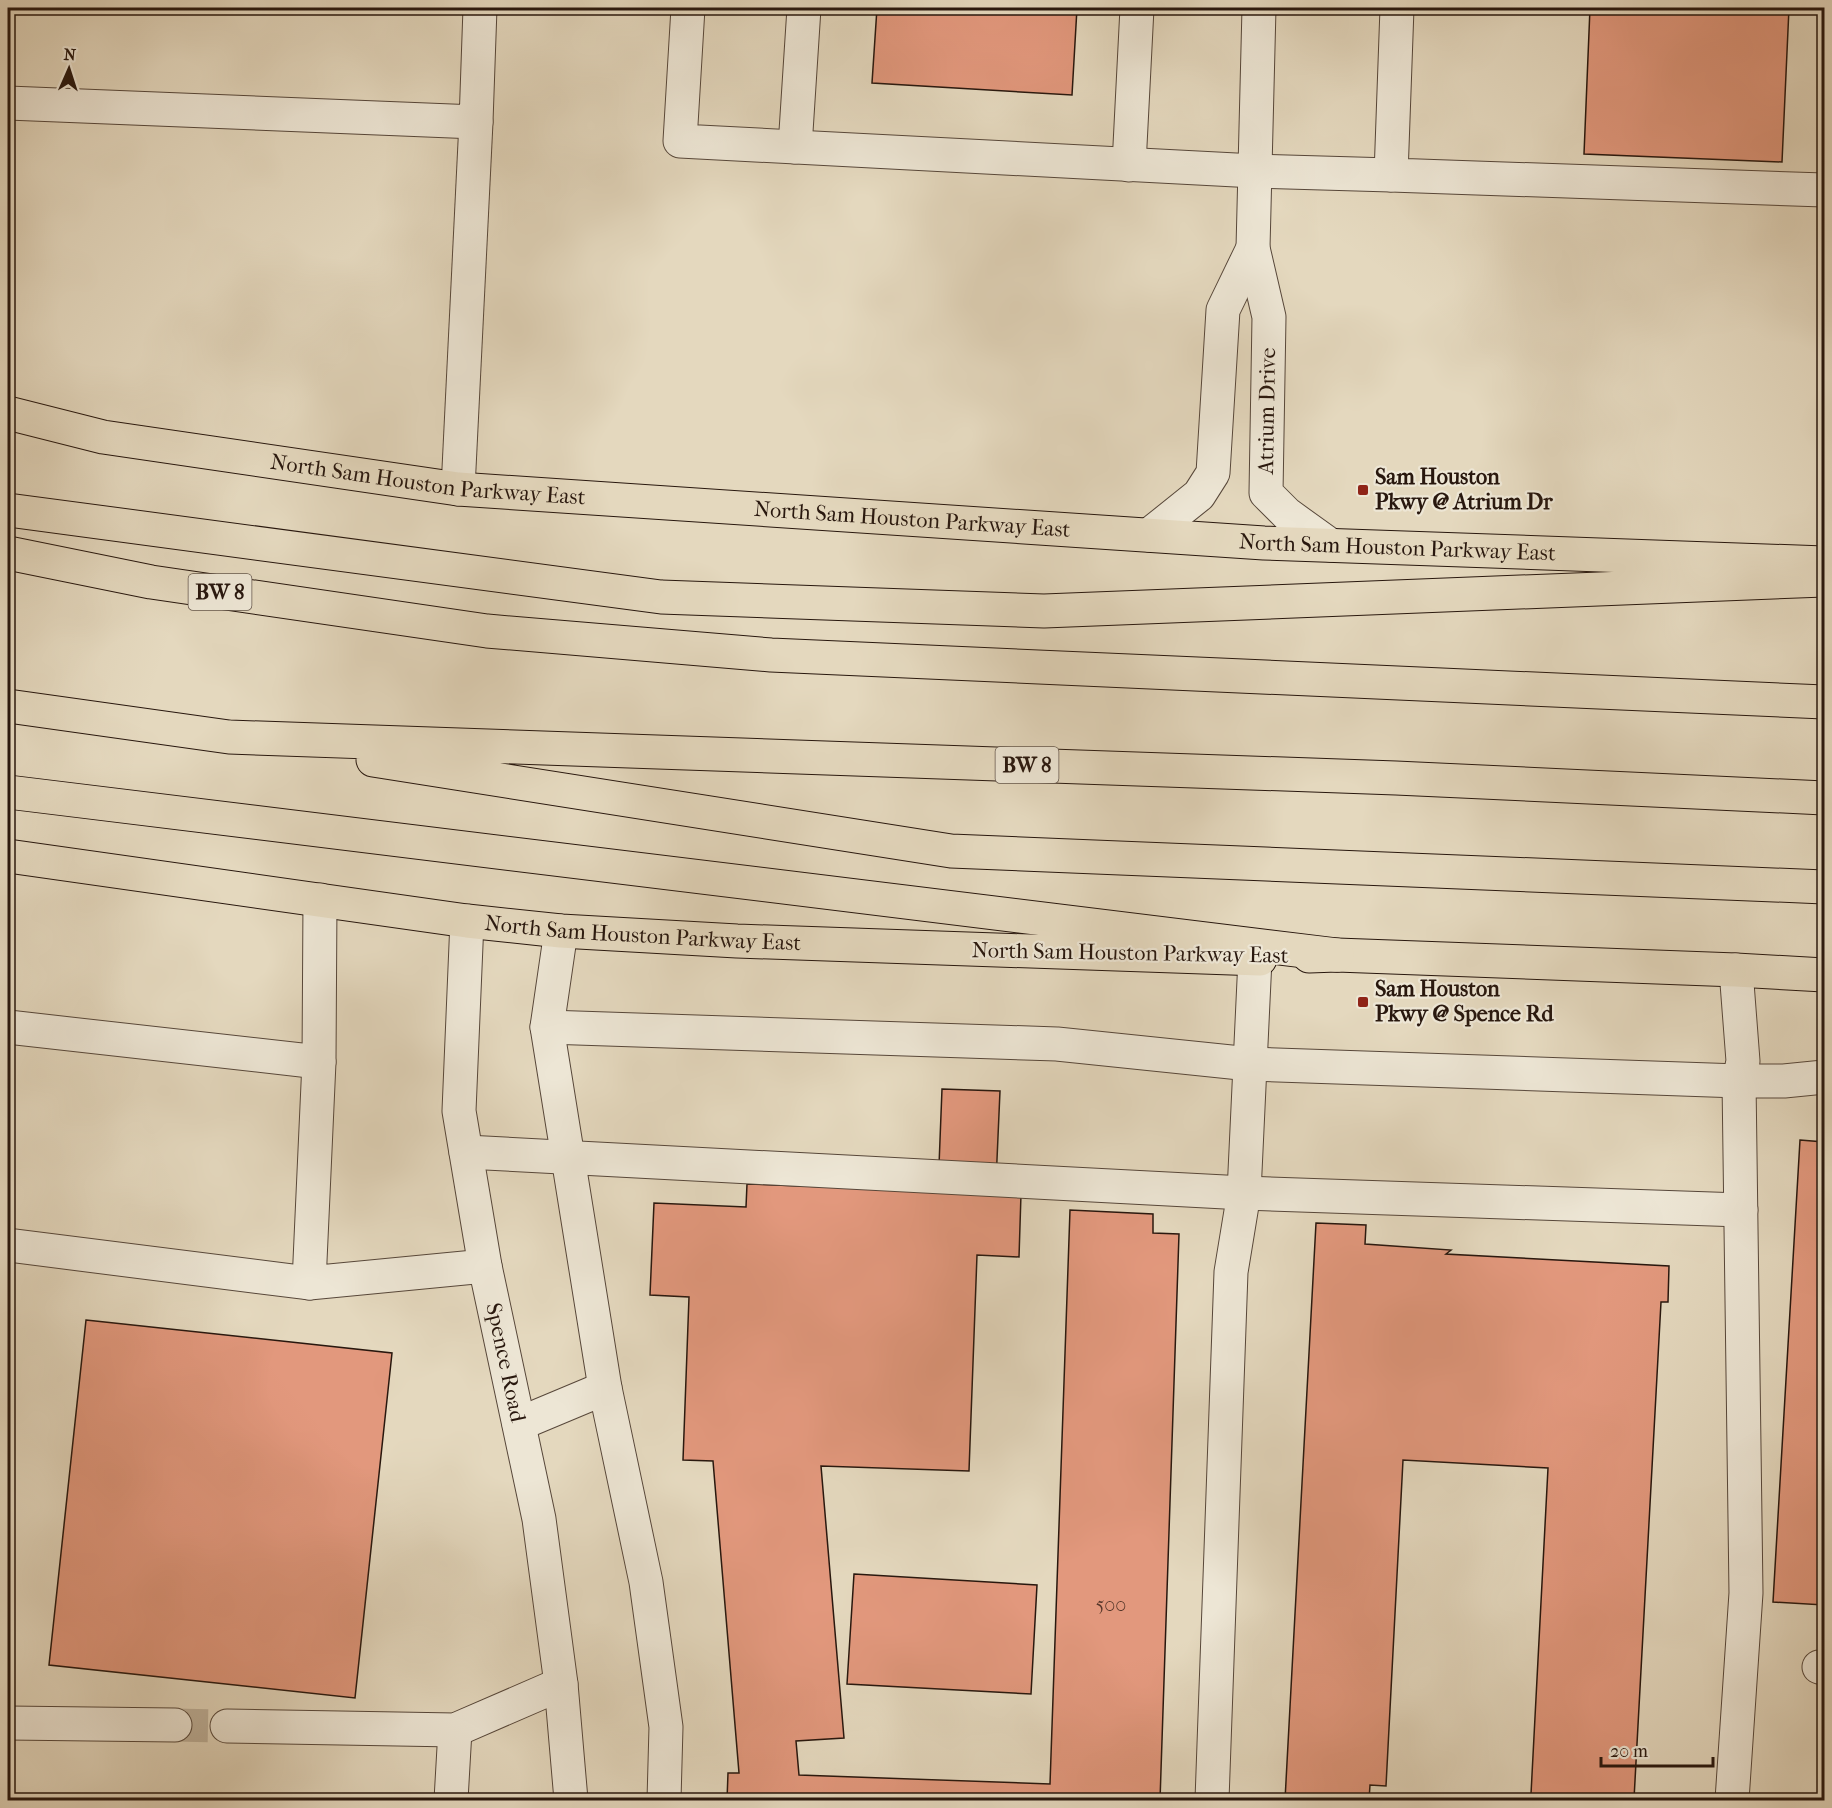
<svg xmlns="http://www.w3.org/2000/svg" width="1832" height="1808" viewBox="0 0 1832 1808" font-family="'IM FELL French Canon',serif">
<rect width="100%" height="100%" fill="#e4d8be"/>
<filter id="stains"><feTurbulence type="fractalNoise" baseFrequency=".00333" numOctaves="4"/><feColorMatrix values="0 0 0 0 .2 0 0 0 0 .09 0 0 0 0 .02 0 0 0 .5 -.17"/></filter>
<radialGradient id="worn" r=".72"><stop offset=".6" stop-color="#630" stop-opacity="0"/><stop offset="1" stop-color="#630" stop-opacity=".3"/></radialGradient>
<!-- building -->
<path fill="#e2987d" stroke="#28170e" stroke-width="1.5" d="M877,8h200l-5,87 -200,-12z
M1590,8h199l-7,154 -198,-8z
M942,1089l58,2 -4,91 -58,9z
M1800,1140l24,2v463l-51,-3z
M747,1184l274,10 -2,63 -42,-2 -8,216 -148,-5 23,272 -48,3 3,34 251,9 20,-574 83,4v19l26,1 -19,566h-433l1,-27h11l-26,-312 -30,-1 6,-163 -39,-2 4,-92 92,4z
M1316,1223l50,2 -1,19 86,6 -5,4 223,12 -1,36h-7l-27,497 -103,-5 17,-326 -145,-8 -17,326 -16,-1 -1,15h-84z
M86,1320l306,33 -37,345 -306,-33z
M854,1574l183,11 -6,109 -184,-10z"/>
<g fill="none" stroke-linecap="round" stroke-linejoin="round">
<!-- minor-tunnel -->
<path stroke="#beb19b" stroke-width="33" stroke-dasharray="33 16" stroke-linecap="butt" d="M175,1725l52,1"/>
<defs>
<g id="minor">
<path d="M688,8l-8,133 575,30 136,4"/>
<path d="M1259,8l-6,240 16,69 -3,176 21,21 43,31"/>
<path d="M1397,8l-6,167 433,15"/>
<path d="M8,103l468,19 4,-114"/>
<path d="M795,147l9,-139"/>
<path d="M1129,165l8,-157"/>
<path d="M458,489l18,-367"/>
<path d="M1149,535l50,-40 14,-22 10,-163 30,-62"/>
<path d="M320,900l-1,162 -10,221 176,-17"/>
<path id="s1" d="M467,921l-8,190 26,155 54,253 22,165 10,116"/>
<path d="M561,931l-14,96 58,361 41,194 20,145 -2,73"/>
<path d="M8,1027l311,35"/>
<path d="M547,1027l510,17 193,20 489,17 4,-20 -7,-91"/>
<path d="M466,1152l778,41 497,17"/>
<path d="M8,1245l301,38"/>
<path d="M519,1424l86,-36"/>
<path d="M1819,1667l5,1"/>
<path d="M8,1723l167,2"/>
<path d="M227,1726l228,4 106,-46"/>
<path d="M451,1800l4,-70"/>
<path d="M1212,1800l19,-528 13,-79 11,-234"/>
<path d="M1732,1800l14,-207 -7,-512h45l40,-4"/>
</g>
<g id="major">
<path id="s2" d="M8,413l95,24 355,52 806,54 560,20"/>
<path id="s3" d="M8,856l459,65 94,10 176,10 523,18"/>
<path d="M1309,956l28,-1 399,15 88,5"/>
</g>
<path id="highway" d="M8,510l653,87 383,14 780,-31
M8,553l143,29 336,49 284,24 1053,47
M8,706l221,31 1167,41 428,20
M373,760l578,91 873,36
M8,792l1329,163"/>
</defs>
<!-- minor casing -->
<use href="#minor" stroke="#57473a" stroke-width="35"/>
<!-- major casing -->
<use href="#major" stroke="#28170e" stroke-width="35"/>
<!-- highway casing -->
<use href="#highway" stroke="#28170e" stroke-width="35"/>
<!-- minor -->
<use href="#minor" stroke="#ede6d5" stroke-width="33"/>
<!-- major -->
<use href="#major" stroke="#e4d8be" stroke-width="33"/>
<!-- highway -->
<use href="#highway" stroke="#e4d8be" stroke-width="33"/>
</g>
<!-- markers -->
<g fill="#8f2418" stroke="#ede6d5" stroke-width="2">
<rect x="1357" y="484" width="12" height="12" rx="3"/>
<rect x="1357" y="996" width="12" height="12" rx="3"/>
</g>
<g text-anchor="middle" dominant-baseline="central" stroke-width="4.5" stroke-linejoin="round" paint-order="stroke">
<!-- number labels -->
<g font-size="20" fill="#56372a">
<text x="1111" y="1604">500</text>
</g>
<!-- shield labels -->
<g fill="#ede6d5" stroke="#63554a" stroke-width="1.5">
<rect x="188.5" y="574" width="63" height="36" rx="4.5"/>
<rect x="995.5" y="747" width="63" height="36" rx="4.5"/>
</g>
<g font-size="21" font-weight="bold" fill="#28170e">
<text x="220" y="592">BW 8</text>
<text x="1027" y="765">BW 8</text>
</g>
<!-- street labels -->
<g font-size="22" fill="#28170e" stroke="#ede6d5">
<text transform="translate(1267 411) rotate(-89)">Atrium Drive</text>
<text stroke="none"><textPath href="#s2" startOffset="426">North Sam Houston Parkway East</textPath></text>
<text stroke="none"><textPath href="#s2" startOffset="912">North Sam Houston Parkway East</textPath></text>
<text stroke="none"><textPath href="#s2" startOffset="1398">North Sam Houston Parkway East</textPath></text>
<text stroke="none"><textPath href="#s3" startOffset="640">North Sam Houston Parkway East</textPath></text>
<text transform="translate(1130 953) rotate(1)">North Sam Houston Parkway East</text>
<text stroke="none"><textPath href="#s1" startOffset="446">Spence Road</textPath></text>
</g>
<!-- poi labels -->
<g font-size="22" font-weight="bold" fill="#28170e" stroke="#ede6d5" text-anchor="start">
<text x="1375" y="477">Sam Houston<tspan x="1375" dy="25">Pkwy @ Atrium Dr</tspan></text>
<text x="1375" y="989">Sam Houston<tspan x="1375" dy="25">Pkwy @ Spence Rd</tspan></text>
</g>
</g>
<!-- margin -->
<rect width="1832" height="1808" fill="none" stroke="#e4d8be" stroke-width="30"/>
<rect x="9" y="9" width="1814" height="1790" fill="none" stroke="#28170e" stroke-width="3"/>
<rect x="15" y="15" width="1802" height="1778" fill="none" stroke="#28170e" stroke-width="1.5"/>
<!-- north arrow -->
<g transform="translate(69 69) rotate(3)" stroke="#ede6d5" stroke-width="4.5" paint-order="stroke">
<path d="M0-4.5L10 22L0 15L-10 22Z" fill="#28170e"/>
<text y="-9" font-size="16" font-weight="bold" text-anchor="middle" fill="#28170e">N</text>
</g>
<!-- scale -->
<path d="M1601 1757v9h112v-9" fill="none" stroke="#28170e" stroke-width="3"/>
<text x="1610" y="1757" font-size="18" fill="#28170e" stroke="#ede6d5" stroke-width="4.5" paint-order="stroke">20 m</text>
<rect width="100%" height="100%" filter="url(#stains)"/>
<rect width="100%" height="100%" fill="url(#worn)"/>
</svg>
